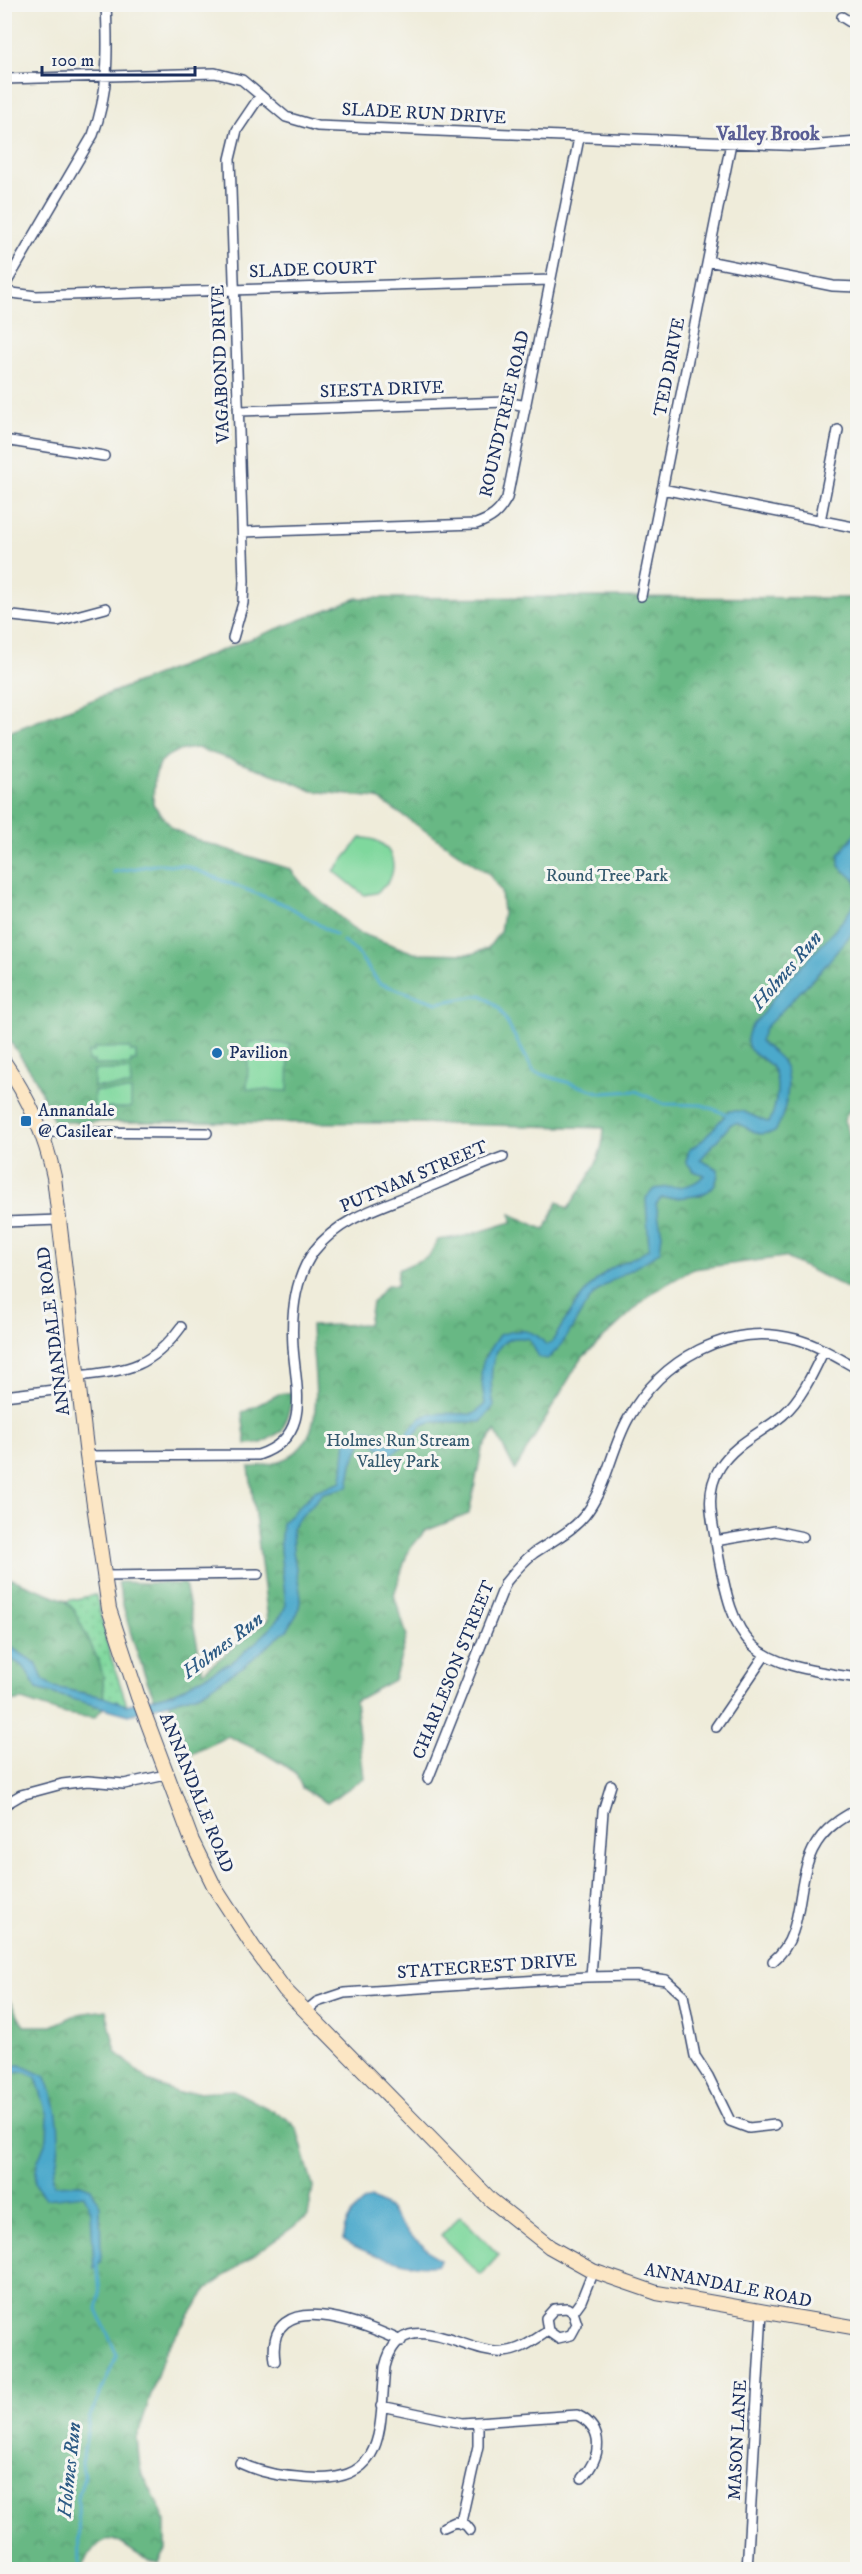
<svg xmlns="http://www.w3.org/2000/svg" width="862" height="2574" viewBox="0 0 862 2574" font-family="'IM FELL DW Pica',serif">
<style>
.green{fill:url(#green-dots);stroke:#4d847e;stroke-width:1.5}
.forest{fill:url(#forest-crowns);stroke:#417471;stroke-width:1.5;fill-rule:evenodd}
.pitch{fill:#7fd89d;stroke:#4d847e;stroke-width:1.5}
.water{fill:#4ca9cb;stroke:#346c94;stroke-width:1.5}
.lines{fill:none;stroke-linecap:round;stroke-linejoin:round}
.stream{stroke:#4ca9cb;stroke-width:3}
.minor-casing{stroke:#3b4b71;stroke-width:12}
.secondary-casing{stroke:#3b4b71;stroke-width:16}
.minor{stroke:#fff;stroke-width:9}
.secondary{stroke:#fce6c4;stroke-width:14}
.poi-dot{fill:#1f6fb2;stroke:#f6f6f2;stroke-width:2}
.labels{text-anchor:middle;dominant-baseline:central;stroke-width:6;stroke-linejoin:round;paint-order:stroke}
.street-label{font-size:18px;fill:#1b2f5e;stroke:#f6f6f2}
.park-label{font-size:18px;fill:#34596e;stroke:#f6f6f2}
.poi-label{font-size:18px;fill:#1b2f5e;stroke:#f6f6f2;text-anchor:start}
.neighbourhood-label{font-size:20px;font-weight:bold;fill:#595d94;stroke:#f6f6f2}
.water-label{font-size:20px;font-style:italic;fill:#2c5a84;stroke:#f6f6f2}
</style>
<defs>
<pattern id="green-dots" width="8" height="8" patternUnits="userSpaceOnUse" patternTransform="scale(1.5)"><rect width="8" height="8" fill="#7fd89d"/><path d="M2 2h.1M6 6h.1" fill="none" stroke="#6dba8a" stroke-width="1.8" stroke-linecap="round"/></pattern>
<pattern id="forest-crowns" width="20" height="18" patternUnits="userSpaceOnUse" patternTransform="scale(1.5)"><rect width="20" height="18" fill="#67b884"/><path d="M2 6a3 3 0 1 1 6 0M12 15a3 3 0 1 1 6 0" fill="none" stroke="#54966f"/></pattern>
</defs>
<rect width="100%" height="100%" fill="#f6f6f2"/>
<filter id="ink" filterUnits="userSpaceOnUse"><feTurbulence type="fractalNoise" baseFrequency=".0167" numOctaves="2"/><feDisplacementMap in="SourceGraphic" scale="12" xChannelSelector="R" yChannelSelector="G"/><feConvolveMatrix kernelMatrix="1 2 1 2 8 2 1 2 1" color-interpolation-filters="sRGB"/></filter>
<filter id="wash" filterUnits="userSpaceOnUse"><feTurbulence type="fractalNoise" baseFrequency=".008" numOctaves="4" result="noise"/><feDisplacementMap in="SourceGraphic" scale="24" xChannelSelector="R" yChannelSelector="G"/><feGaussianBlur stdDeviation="1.35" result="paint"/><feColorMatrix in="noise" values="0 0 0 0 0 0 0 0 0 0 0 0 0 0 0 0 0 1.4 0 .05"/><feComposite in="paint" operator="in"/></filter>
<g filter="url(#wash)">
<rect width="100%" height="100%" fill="#efecda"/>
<!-- green -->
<path class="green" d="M96,1595L109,1651L128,1708L28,1682L5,1613Z"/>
<!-- forest -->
<path class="forest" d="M569,597L857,598L858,1086L855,1100L844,1120L857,1157V1293L784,1257L693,1269L653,1292L580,1360L515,1470L495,1431L482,1449L469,1514L425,1531L408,1551L394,1595L407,1636L394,1680L355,1701L364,1778L327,1803L302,1788L295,1772L264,1753L228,1736L190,1755L168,1701L155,1700C139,1662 126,1623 118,1582L185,1584L203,1672L268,1620L249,1467C338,1463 313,1385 311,1326L368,1324L372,1303L387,1285L397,1286L398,1270L429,1256L438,1240L465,1236L512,1222L511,1214L545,1230L558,1201L568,1209C585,1181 603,1162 604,1128L411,1123L54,1122L34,1076L5,1034L4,734L357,598ZM197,748L281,777L312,791L377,798L489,874L501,891L503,913L500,932L488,948L472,954L414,953L357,932L304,886L290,869L197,840L173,829L153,804C154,768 156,751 197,748Z
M295,1392L282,1431L262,1443L246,1444L242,1413L279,1394Z
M5,1578L12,1579L65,1600L74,1610L99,1662L103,1676L104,1707L94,1718L65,1714L22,1700L5,1703Z
M4,1991L24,2026H52L78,2014L106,2010L116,2052L149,2081L178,2093L233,2090L286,2118L297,2129L313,2187L308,2216L207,2289L165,2351L137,2438L140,2468L166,2521V2550L159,2563C119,2555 113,2511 81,2569H5Z"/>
<!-- pitch -->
<path class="pitch" d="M361,838C387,837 401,861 388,883L376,893L364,895L334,871Z
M249,1042L289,1044L288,1091L247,1089Z
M94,1048H130L131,1052H136V1061H131V1065H94V1061H88V1052H94Z
M94,1070H130L131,1086L94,1087Z
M94,1091H131V1108H94Z
M460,2216L499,2255L481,2275L441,2236Z"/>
<!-- water -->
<path class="water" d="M857,831V889L856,881L839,866V855Z
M857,899V927L823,968L765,1028L760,1041C766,1048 777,1054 782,1061C794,1081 785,1114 775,1132L759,1134L737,1123L731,1124L700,1160L718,1169C719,1201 685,1197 661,1198L656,1204L662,1234L660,1251C639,1269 610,1276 591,1298C575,1318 568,1343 547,1359L539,1357L529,1339C487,1329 489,1380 494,1406L481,1422H431L422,1425L411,1440L392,1454L378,1447L373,1439H363L352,1464L348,1487L323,1493L295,1523L292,1528L293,1551L301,1597L298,1612L288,1629L244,1666L201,1693L129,1715L37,1689L24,1667L5,1655L4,1643L36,1663L43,1679L53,1687L103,1697L126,1705L174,1693L235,1660L265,1634L282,1614L286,1605L280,1550L282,1523L315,1491L342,1481L346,1440L353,1429L378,1431L384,1441L390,1444C407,1441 411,1420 427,1415C441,1411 460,1415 474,1414L485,1404C479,1366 478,1366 499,1335C518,1329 533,1327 546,1345L552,1342C568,1316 585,1285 612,1268C624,1261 638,1257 649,1248L646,1198L654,1189C672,1186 692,1190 704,1175L694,1171L686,1162L689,1150L703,1140L729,1111H742L769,1123C776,1108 782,1080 771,1066C761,1054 741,1054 749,1031C751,1024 760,1019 763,1013C789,972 834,940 857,899Z
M20,2065L46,2077C56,2103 61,2125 58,2154C57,2167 50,2172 54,2185L81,2184L91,2188L100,2206L101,2261L94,2269L91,2211L84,2195L45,2199L35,2183L37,2163L47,2138L48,2116L36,2077L25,2072L5,2073V2066Z
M371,2198L388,2208L408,2233L440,2260L438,2265C418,2270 360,2253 343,2239C343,2224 356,2203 371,2198Z"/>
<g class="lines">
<!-- stream -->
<path class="stream" d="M113,872L160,864L186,866L288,906L336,935
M343,941L356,951L379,983L437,1003L482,995L499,1008L534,1072L602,1093L636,1091L664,1104L702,1105L729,1115
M79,2570L78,2497L84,2477L82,2464L89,2419L117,2355L97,2310L100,2295L97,2263"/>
</g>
</g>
<g filter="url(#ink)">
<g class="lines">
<defs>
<path id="minor" d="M842,17L858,27
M4,79L215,73L242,80L286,117L317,126L807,146L858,142
M708,261L833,286L858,287
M4,287L93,135C109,94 108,48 106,4
M4,292L36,296L551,280
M239,411L506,402L526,406
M4,440L104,456
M662,489L858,528
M820,521L838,430
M243,532L476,524C491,519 499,513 507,498L579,138
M641,596L731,143
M4,615L58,621L106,608
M233,638L243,603L244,581L230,159L237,130L260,96
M43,1132L207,1133
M4,1222L59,1220
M824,1350C813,1373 802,1398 783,1415C762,1433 735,1443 720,1467C705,1491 711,1516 716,1542C735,1652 748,1662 858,1678
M78,1376C127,1370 150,1369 181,1327
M4,1396L79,1387
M87,1456L258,1455C312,1437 296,1390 293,1347C291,1314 294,1279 314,1251C340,1218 378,1208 415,1193C444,1181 473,1168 503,1157
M715,1541L775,1531L803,1537
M103,1576L258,1574
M716,1727L765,1655
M428,1779L506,1582C514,1572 523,1561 534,1553C553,1540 574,1531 588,1511C607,1484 612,1448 628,1419C661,1360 728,1321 796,1339C818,1345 838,1358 858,1369
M4,1805L21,1795L62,1784L88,1781L124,1784L166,1775
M773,1961C810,1931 791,1874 821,1837C831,1824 844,1817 858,1809
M591,1977L603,1811L611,1785
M306,2011L317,2002L344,1993L586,1977L637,1976L666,1980L683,1995L695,2056L708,2076L730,2121L749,2128L775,2125
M573,2312L581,2301L593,2271
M548,2331L558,2338L571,2335L577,2324L573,2312
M548,2331L546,2318L554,2309L567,2308L573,2312
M275,2361C264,2283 367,2325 401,2341
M381,2406L462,2423L577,2415C606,2429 601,2457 582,2478
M240,2463C263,2474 283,2476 307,2478C388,2484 379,2429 385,2367C401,2299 466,2356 503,2352C520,2351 534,2340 548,2331
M461,2522L478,2446V2423
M444,2527L455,2522L466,2525L470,2530
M747,2570L762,2312"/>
<path id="secondary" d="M4,1062C29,1098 45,1134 54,1177L87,1456L109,1609L138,1697L192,1841L215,1888L254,1948L285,1990L491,2200L550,2247L593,2271L657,2293L858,2328"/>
</defs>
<!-- minor casing -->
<use href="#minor" class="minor-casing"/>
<!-- secondary casing -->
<use href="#secondary" class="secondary-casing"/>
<!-- minor -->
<use href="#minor" class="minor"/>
<!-- secondary -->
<use href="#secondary" class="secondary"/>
</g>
</g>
<!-- markers -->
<g class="poi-dot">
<circle cx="217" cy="1053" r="6"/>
<rect x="20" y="1115" width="12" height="12" rx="3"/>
</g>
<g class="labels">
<!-- street labels -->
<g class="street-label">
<text transform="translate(424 114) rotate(3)">SLADE RUN DRIVE</text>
<text transform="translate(313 270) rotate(-2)">SLADE COURT</text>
<text transform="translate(221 364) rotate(-92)">VAGABOND DRIVE</text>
<text transform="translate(670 367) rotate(-79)">TED DRIVE</text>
<text transform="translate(382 390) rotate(-2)">SIESTA DRIVE</text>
<text transform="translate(505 414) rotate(-77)">ROUNDTREE ROAD</text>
<text transform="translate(414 1177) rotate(-23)">PUTNAM STREET</text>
<text transform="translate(54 1331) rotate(-97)">ANNANDALE ROAD</text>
<text transform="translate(454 1670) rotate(-68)">CHARLESON STREET</text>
<text transform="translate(196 1793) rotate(68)">ANNANDALE ROAD</text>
<text transform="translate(487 1967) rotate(-4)">STATECREST DRIVE</text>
<text transform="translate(728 2286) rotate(11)">ANNANDALE ROAD</text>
<text transform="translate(738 2440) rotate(-87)">MASON LANE</text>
</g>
<!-- park labels -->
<g class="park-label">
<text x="607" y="876">Round Tree Park</text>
<text x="398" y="1441">Holmes Run Stream<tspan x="398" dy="21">Valley Park</tspan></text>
</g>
<!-- poi labels -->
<g class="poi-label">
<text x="229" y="1053">Pavilion</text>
<text x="38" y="1111">Annandale<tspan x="38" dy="21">@ Casilear</tspan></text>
</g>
<!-- neighbourhood labels -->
<g class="neighbourhood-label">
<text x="768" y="134">Valley Brook</text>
</g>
<!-- water labels -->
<g class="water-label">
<text transform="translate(787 971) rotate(-49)">Holmes Run</text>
<text transform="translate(223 1646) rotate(-37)">Holmes Run</text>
<text transform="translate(70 2470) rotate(-84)">Holmes Run</text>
</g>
</g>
<!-- margin -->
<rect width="862" height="2574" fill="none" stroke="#f6f6f2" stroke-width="24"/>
<!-- scale -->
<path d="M42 66v9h153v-9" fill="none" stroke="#1b2f5e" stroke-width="3"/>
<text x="51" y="66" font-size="18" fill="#1b2f5e" stroke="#f6f6f2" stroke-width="4.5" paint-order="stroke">100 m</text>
</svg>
